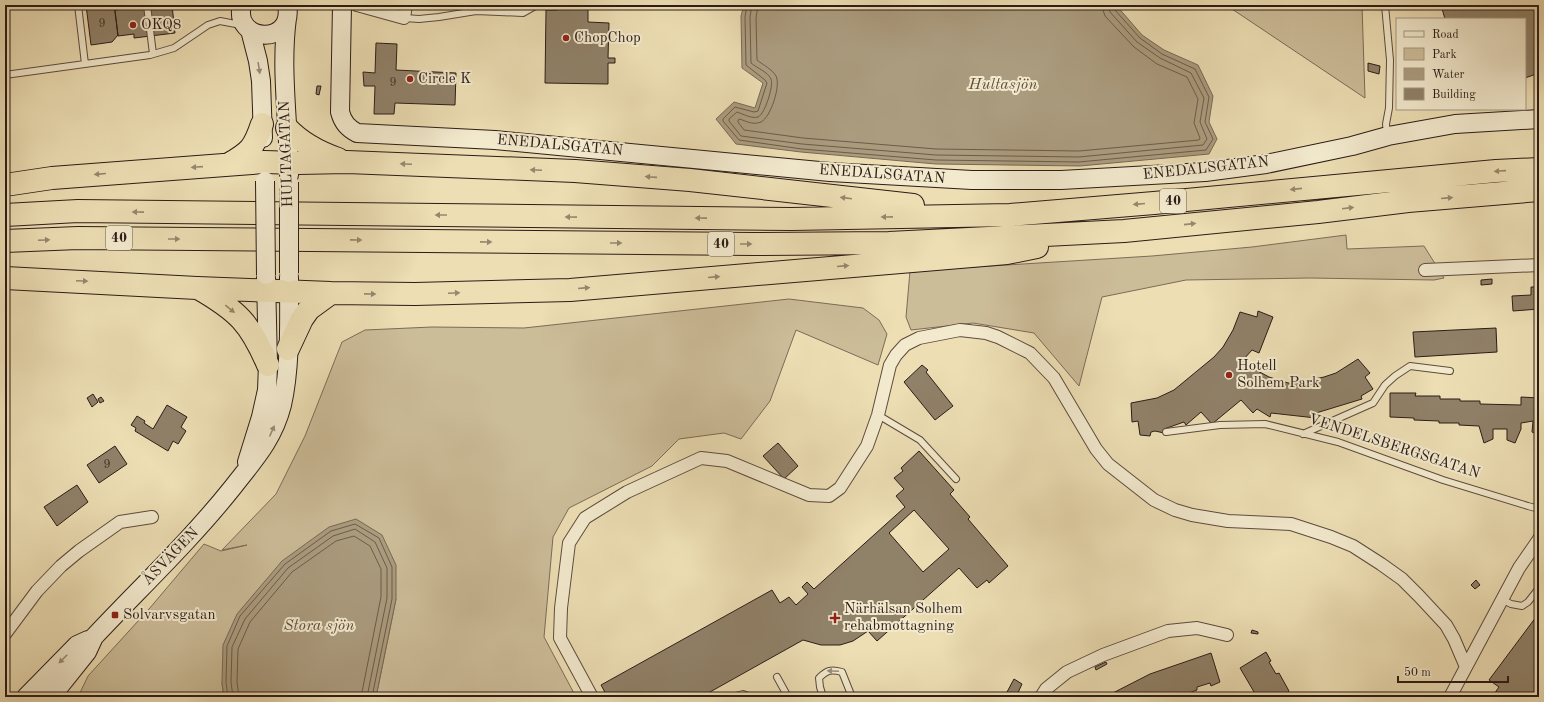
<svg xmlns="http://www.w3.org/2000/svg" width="1544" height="702" viewBox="0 0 1544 702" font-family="'Old Standard TT',serif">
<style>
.green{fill:#ccbd99;stroke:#7c6c58}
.water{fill:#ab9c7f;stroke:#786955}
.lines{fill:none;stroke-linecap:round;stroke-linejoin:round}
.shore{stroke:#6b5c4b;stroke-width:1}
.building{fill:#908169;stroke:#2b1c17;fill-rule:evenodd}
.lane-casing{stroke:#5c4c3e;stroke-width:8}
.street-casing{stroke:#5c4c3e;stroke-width:14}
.secondary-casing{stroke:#2b1c17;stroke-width:20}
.highway-casing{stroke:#2b1c17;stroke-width:24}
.lane{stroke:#f3eace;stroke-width:6}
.street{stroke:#f3eace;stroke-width:12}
.secondary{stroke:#f3eace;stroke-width:18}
.highway{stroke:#eddeb4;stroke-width:22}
.secondary-bridge-casing{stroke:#2b1c17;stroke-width:20;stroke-linecap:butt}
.secondary-bridge{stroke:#f3eace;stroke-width:18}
.oneway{fill:#998d7c}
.oneway2{fill:#96876d}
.poi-dot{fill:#8f2418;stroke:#f3eace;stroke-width:1.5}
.labels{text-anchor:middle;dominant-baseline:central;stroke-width:4;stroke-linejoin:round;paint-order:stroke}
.number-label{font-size:13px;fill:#44352c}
.shield{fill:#f3eace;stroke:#675a4e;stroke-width:1}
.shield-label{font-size:14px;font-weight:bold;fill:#2b1c17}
.poi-label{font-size:15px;fill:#2b1c17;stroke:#f3eace;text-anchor:start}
.street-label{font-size:15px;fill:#2b1c17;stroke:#f3eace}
.water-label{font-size:16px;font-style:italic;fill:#5e4f41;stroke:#f3eace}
</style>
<rect width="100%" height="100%" fill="#eddeb4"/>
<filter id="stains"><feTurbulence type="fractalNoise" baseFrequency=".005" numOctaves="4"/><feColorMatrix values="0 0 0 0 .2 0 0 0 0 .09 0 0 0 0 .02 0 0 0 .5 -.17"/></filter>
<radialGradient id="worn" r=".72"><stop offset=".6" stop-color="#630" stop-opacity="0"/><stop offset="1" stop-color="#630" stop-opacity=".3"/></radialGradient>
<!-- green -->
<path class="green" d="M1226,5H1362L1365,98Z
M1346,235L1347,249L1424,246L1444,278L1434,280L1310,278L1186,280L1102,297L1079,386L1034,333L973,323L911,330L906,317L910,271L1152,256L1252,247Z
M789,299L863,308L879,320L887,334L878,365L796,330L770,401L741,439L724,433L679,439L652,466L569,508L553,537L544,637L576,697H376L396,599L222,683L224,697H78L88,676L149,609L204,544L221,551L247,545L222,550L276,494L305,436L342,342L365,330L432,327L524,328Z"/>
<!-- water -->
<path class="water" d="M744,5H1116L1142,35L1164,50L1198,65L1213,96L1209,122L1217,139L1209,154L1080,166L936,164L801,152L736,144L716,119L734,102L755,108L763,83L742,68L741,16Z
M356,519L382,535L396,565V599L376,697H224L222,683L223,645L237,614L282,561L329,527Z"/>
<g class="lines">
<!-- shore -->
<path class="shore" d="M747,5L745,17L746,65L765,80L767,83L758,111L754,112L735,107L723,119V121L739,140L802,149L936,160L1079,162L1206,150L1213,139L1205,122L1209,97L1195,69L1162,54L1140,38L1114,9L1113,5
M752,5L750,17L751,63C757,68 768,72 771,79C774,85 765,114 758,117C752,119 743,114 737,112L729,119V121L741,136L802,144L936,155L1079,157L1203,145L1207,139L1200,122L1204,98L1191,73L1160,58L1137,42L1110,12L1108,5
M758,5L756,18L757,60C763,65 772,69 776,76C781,85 771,117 761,122C754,125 747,122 740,119L738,120V122L744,130L803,138L936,149L1079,151L1199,140L1200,138L1194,123L1198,99L1187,77L1157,64L1134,47L1105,16L1103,10L1102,5
M228,697L226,682L227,646L240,616L285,564L331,531L355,524L379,538L392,567V599L372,697
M233,697L231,682L232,647L245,619L288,568L333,536L355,529L375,542L387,568V598L367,697
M239,697L237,682L238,649L250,622L292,572L336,541L354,536L370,546L381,569V597L361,697"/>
</g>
<!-- building -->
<path class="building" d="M86,5H114L118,35L112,42L91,45Z
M130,5H172L175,33L134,38V34L118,36L115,10L131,8Z
M558,5H588V22L609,23L608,58H615V63H608V84L545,83L546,10H558Z
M1441,5H1539V73L1525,78V19H1445Z
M376,43L397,44L396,70L456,73L455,105L395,103L394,114H374L375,86H364L363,72L375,73Z
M1368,63L1380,66L1379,74L1368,71Z
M317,86H321L319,95L316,94Z
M1492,279V284L1481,285V280Z
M1531,287H1539V309L1513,311L1512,296L1531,295Z
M1258,311L1273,317L1259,353L1252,350L1243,360L1252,368L1269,377L1288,383L1305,384V381L1324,377L1336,373L1358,359L1370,373L1365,377L1373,389L1361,396L1362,399L1316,413V418L1271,413L1270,417L1257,409L1253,413L1241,400L1212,424L1201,412L1186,425L1184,422L1164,429V433L1155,431L1151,432L1150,436L1140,435L1138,421L1132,422L1131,403L1157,398L1174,390L1214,357L1223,347L1233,330L1240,312L1257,317Z
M1496,328L1497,352L1415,357L1413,332Z
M922,365L928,370L926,372L953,406L935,420L904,382Z
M1390,393H1416L1415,396H1440V399H1460V401H1480V404L1521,405V397L1539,398V435L1532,432L1533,421L1521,423V429L1515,443L1507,440V429H1493V439L1484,443L1479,426L1459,425V423H1439V421L1414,420V418L1390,417Z
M93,394L98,402L92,407L87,398Z
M101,397L104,401L100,403L98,399Z
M167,405L187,417L181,427L186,431L178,444L173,441L168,451L135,431L136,428L131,425L137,416L145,421L144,423L153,429Z
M778,443L798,466L784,479L763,456Z
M115,446L127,464L99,483L87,465Z
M919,451L954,490L950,494L970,517L968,519L1008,566L989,583L987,580L977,588L959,568L877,641L868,631L853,641L840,645H821L803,640L701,697H605L607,696L601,685L772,590L780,603L789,597L796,605L808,594L802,587L807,582L814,589L905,507L896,496L904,489L894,478L903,471L901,468ZM914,510L949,549L923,572L889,533Z
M77,485L88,502L57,526L44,507Z
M1476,580L1480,585L1475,589L1471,585Z
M1539,613V690L1534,697H1492L1499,687L1489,680Z
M1252,630L1258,632V634L1251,633Z
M1266,652L1271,661L1269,662L1276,674L1279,673L1289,691L1287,693L1289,697H1257L1240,668Z
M1211,653L1220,682L1211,686L1210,683L1197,687V690L1181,696L1180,693L1170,697H1105L1150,674Z
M1106,662L1107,664L1096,670L1095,667Z
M1014,679L1022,684L1016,697L1007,692Z"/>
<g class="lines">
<defs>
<path id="lane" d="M78,5L85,64
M147,5L153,54
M214,5H226
M1385,5L1390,60L1389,108L1386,124L1387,134
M404,18L419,19L439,17L476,11L523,13L537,5
M5,75L150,55L174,48L208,25L220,21L241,25
M878,415L920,440L956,479
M1166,432L1220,425L1265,424L1338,442L1443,480L1528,506L1539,509
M1303,434L1373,403L1385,385L1395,376L1410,366L1450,371
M1501,599L1511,604L1522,606L1528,602L1539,588
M777,677L788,697
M732,697L743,694L751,697
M823,697L820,687L819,678C827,670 831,669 842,672L852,697"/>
<path id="street" d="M357,5L404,18L406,5
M1425,270L1539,265
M5,634L37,591L61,566L79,551L120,522L152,517
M592,697L560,638L561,608L569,543L585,518L627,492L701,458L727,461L809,495L829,496L840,488L867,446L878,415L890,365L896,355L905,345L919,338L960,330L986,333L998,337L1030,353L1054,378L1096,449L1108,464L1154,500L1175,510L1192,515L1228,521L1291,524L1331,537L1353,546L1381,564L1402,579L1419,596L1446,625L1454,639L1466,667
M1041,697L1046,689L1067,672L1103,655L1168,631L1197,628L1227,635
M1450,697L1519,568L1539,539"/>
<path id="secondary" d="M242,5C232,42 295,47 287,5
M342,5L340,112C343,123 348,128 357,133L495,140L830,172L972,180H1061L1205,172L1266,164L1352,146L1388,136L1455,124L1539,119
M287,18C280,70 289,123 289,175
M250,30L258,61L261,81L263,138
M247,462L261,417L267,390L268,365L266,278
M26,697L77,645L88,640
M51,697L87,652L94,637C141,587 190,541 233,487C254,460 273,440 282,405C291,365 289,318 289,277"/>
<path id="highway" d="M287,128C301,143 318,152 338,159
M229,164C250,152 254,148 262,124
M5,185L52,178L264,162L299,163L347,162L575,171L690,180L913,205
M5,215L78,211L792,219L1010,215L1154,203L1496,171L1539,169
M5,241L78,238L753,244L889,243L1124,231L1318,212L1408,201L1539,190
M5,278L197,288L331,293L415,294L570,290L1007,253L1037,247
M198,288C238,311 250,323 268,365
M288,349L302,319L309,309L331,293"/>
</defs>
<!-- lane casing -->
<use href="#lane" class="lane-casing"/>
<!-- street casing -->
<use href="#street" class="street-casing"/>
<!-- secondary casing -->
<use href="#secondary" class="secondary-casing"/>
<!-- highway casing -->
<use href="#highway" class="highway-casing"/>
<!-- lane -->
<use href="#lane" class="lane"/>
<!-- street -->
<use href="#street" class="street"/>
<!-- secondary -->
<use href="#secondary" class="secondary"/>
<!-- highway -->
<use href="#highway" class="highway"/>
<defs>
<path id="secondary-bridge" d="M265,181L266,275
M289,273V182"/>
</defs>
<!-- secondary-bridge casing -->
<use href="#secondary-bridge" class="secondary-bridge-casing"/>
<!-- secondary-bridge -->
<use href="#secondary-bridge" class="secondary-bridge"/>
</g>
<!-- one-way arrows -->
<defs><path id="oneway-solid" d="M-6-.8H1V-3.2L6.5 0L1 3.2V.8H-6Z"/></defs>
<g class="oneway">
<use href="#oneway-solid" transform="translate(259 68) rotate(81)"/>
<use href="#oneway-solid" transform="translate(272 431) rotate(-66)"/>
<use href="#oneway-solid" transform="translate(63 659) rotate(135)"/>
<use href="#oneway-solid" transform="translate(833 671) rotate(-178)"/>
</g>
<g class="oneway2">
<use href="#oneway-solid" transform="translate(406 164) rotate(-178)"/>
<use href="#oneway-solid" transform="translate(197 167) rotate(176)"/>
<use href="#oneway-solid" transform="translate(536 170) rotate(-178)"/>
<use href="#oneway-solid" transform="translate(1500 171) rotate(176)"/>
<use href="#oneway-solid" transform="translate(100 174) rotate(175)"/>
<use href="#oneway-solid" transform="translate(651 177) rotate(-176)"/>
<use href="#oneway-solid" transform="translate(1296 189) rotate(174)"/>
<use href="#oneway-solid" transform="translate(846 198) rotate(-173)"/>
<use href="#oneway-solid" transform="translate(1447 198) rotate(-5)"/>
<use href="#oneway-solid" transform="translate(1139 204) rotate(175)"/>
<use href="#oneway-solid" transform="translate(1348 208) rotate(-7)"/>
<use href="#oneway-solid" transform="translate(138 212) rotate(-179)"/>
<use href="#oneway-solid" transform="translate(441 215) rotate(-180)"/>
<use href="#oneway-solid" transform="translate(571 217) rotate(-179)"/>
<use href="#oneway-solid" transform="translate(887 217) rotate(179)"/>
<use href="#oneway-solid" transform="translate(701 218) rotate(-179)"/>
<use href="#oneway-solid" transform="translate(1190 224) rotate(-6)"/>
<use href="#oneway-solid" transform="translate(174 239)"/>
<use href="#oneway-solid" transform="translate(44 240) rotate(-2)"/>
<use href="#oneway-solid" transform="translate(356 240) rotate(1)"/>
<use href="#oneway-solid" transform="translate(486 242) rotate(1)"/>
<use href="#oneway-solid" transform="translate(616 243)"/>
<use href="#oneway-solid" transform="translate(746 244)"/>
<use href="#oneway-solid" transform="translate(843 266) rotate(-5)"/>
<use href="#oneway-solid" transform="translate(714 277) rotate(-5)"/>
<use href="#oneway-solid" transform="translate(82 281) rotate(3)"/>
<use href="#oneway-solid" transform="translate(584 288) rotate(-5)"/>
<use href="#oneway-solid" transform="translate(454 293) rotate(-2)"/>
<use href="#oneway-solid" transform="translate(370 294) rotate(1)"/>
<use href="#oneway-solid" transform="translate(230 309) rotate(39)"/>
</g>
<!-- markers -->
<g class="poi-dot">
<circle cx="133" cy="25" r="4"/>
<circle cx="566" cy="38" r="4"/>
<circle cx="410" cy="79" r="4"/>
<circle cx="1229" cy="375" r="4"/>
<rect x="111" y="611" width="8" height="8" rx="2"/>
<path d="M833 612h4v4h4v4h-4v4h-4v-4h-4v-4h4z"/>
</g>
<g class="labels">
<!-- number labels -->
<g class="number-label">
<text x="102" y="23">9</text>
<text x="393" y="82">9</text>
<text x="107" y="464">9</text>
</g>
<!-- shield labels -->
<g class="shield">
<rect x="1160" y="189" width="26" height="24" rx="3"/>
<rect x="106" y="226" width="26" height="24" rx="3"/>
<rect x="708" y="232" width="26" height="24" rx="3"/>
</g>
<g class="shield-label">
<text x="1173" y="201">40</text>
<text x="119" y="238">40</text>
<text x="721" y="244">40</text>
</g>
<!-- poi labels -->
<g class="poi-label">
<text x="141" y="25">OKQ8</text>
<text x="574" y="38">ChopChop</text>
<text x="418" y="79">Circle K</text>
<text x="1237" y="366">Hotell<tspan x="1237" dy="17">Solhem Park</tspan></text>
<text x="844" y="609">Närhälsan Solhem<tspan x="844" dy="17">rehabmottagning</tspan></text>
<text x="123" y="615">Solvarvsgatan</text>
</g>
<!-- street labels -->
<g class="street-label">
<text transform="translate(560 146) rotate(5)">ENEDALSGATAN</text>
<text transform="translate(287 154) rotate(-92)">HULTAGATAN</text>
<text transform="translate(1206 169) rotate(-6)">ENEDALSGATAN</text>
<text transform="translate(882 175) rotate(4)">ENEDALSGATAN</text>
<text transform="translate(1394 447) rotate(18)">VENDELSBERGSGATAN</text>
<text transform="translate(171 557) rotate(-46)">ÅSVÄGEN</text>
</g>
<!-- water labels -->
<g class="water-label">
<text x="1003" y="85">Hultasjön</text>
<text x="319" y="626">Stora sjön</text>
</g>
</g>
<!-- margin -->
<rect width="1544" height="702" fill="none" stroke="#eddeb4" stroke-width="20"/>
<rect x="6" y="6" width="1532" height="690" fill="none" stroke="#2b1c17" stroke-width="2"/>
<rect x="10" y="10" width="1524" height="682" fill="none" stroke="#2b1c17"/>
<!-- legend -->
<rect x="1396" y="18" width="130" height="92" fill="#f3eace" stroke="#a39885"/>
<rect x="1404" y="31" width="20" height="6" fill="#f3eace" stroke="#a39885"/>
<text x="1432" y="38" font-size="12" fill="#2b1c17">Road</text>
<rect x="1404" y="48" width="20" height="12" fill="#ccbd99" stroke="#a39885"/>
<text x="1432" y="58" font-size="12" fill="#2b1c17">Park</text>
<rect x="1404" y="68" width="20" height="12" fill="#ab9c7f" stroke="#a39885"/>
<text x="1432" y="78" font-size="12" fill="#2b1c17">Water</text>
<rect x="1404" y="88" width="20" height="12" fill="#908169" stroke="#a39885"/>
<text x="1432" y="98" font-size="12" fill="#2b1c17">Building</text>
<!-- scale -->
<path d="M1398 676v6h110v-6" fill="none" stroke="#2b1c17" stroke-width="2"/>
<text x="1404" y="676" font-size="12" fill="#2b1c17" stroke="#f3eace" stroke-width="3" paint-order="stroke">50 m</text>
<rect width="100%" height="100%" filter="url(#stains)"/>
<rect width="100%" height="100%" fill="url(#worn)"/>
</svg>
